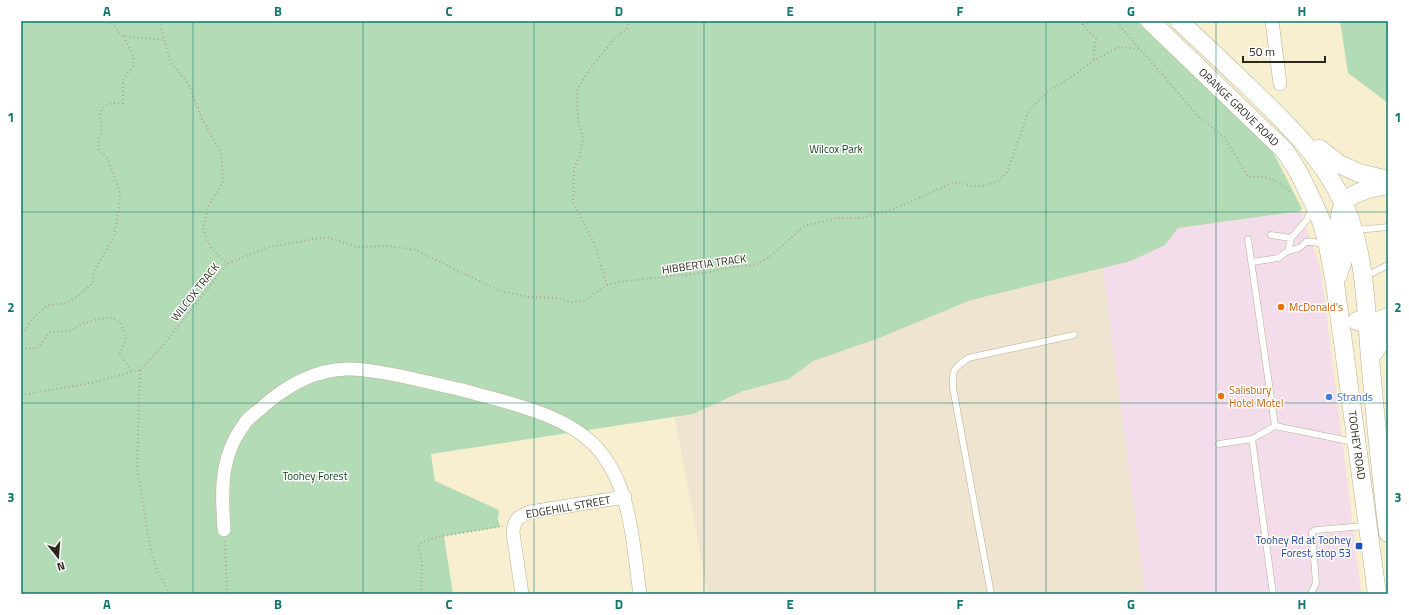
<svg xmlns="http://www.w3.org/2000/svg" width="1409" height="615" viewBox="0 0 1409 615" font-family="'Titillium Web',sans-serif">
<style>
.commercial{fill:#f4ddea}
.industrial{fill:#eee4cf}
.green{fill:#b3dcb6}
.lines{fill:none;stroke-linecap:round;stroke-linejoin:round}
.lane-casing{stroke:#b7af92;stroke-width:7}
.street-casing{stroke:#b7af92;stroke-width:14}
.secondary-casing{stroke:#b7af92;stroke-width:19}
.path{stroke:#afa890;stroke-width:2;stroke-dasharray:1 3;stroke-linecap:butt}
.lane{stroke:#fff;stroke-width:6}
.street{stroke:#fff;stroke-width:13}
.secondary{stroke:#fff;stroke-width:18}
.grid{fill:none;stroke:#0f766e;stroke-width:1;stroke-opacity:0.55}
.food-dot{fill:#e8710a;stroke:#fff;stroke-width:1.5}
.shop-dot{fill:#3f7fe0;stroke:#fff;stroke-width:1.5}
.transit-dot{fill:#1a4fb4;stroke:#fff;stroke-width:1.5}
.labels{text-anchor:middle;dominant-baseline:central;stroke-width:3;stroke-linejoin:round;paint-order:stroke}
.street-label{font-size:11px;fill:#2b271c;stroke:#fff}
.park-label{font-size:11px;fill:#0e3c17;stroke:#fff}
.food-label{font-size:11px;fill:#c56008;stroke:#fff;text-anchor:start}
.shop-label{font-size:11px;fill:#366cbe;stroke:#fff;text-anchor:start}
.transit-label{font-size:11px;fill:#164399;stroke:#fff;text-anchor:end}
.neatline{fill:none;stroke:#0f766e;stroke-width:1.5}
.grid-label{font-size:13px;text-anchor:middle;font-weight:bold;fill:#0f766e}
</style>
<rect width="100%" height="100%" fill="#f7efd0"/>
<!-- commercial -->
<path class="commercial" d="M1301,211L1321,271L1361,592L1350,594H1145L1099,239Z"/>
<!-- industrial -->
<path class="industrial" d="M1099,239L1145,594H708L675,418L656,304Z"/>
<!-- green -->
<path class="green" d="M21,21H1137L1272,150L1302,209H1301V211L1178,228L1165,245L1131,261L971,300L879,338L813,361L789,379L743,391L693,414L431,454L435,481L499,510L498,519L500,527L444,536L453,594H21Z
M1340,21H1388V103L1348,73Z"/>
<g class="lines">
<defs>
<path id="lane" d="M1356,230L1388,227
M1271,235L1291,238
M1248,239L1275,426L1252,439L1273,594
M1288,251L1291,238L1307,220L1312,208
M1252,262L1278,258L1288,251L1299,248L1306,242H1314L1325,245
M1364,277L1388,265
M1275,426L1354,442
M1219,444L1252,439
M991,594L953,388C952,370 953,369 968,358L1074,335
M1311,594L1316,583L1312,532L1316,530L1366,526"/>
<path id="street" d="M1272,21L1280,84
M224,530C223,510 221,488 225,468C228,452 235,436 245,423C248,418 254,414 259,410C283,388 312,370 346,369C364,368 383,373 401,376C426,382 452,387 477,394C518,405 575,418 602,454C632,493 633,547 640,594
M522,594L513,533C514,519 518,517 530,512L625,497"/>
<path id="secondary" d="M1150,21L1285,151L1299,173L1314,204L1322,223L1328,246L1335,283L1377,594
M1179,21C1204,44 1228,67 1252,90C1287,124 1324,159 1344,204C1365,251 1366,308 1370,358C1375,417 1381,475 1388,533
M1310,150L1320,149L1339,164L1359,173L1388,180
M1338,275C1339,270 1342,265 1343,260C1344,252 1341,243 1340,235C1335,196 1355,191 1388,185
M1357,321L1375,322L1388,317
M1370,358L1388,331"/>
</defs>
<!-- lane casing -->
<use href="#lane" class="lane-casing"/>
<!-- street casing -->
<use href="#street" class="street-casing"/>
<!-- secondary casing -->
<use href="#secondary" class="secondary-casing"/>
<!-- path -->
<path class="path" d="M108,21L111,22L123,36L164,40
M159,21L171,63L189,84L201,117L221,153L223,182L209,205L203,229L211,248L227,264
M1079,21L1096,39L1093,61
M1113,21L1117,23L1139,48
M1083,25L1093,21
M607,285L594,243L573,202L574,168L579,158L583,138L578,121L577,90L589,70L615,38L627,29L628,21
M21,333L28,327L29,323L34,317L49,305L66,303L74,299L93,283V273L114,236L120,202L119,190L108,159L99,150L98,140L102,129L100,118L102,109L105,106L113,103H123V80L133,66L134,60L132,53L123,36
M21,348C45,350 36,346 50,332L70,331L81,324L95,320L110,317L121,323L126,337L120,354L133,372
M140,370L137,469L150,546L157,570L170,594
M21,395L91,383L140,370L164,344L227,264L269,247L326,237L359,247L387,246L416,250L500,291L529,297L555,298L572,302L585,300L607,285L624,281L705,273L732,267L755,265L770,257L804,226L838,218H862L894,209L950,184L959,182L970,186H981L997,182L1007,172L1029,110L1049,91L1070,78L1093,61L1119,47L1140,49L1199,117L1224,137L1248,177C1269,175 1276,180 1292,193
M225,541L227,594
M421,594L422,560L418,548L422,542L438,537L503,526"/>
<!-- lane -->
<use href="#lane" class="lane"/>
<!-- street -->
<use href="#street" class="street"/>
<!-- secondary -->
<use href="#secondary" class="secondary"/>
</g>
<!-- grid -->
<path class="grid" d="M193,21V594M363,21V594M534,21V594M704,21V594M875,21V594M1046,21V594M1216,21V594M21,212H1388M21,403H1388"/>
<!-- markers -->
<g class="food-dot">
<circle cx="1281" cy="307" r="4"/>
<circle cx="1221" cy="396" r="4"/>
</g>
<circle class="shop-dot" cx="1329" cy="397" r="4"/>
<rect class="transit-dot" x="1355" y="542" width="8" height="8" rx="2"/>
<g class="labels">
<!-- street labels -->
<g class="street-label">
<text transform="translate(1239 107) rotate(44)">ORANGE GROVE ROAD</text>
<text transform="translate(704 264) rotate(-8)">HIBBERTIA TRACK</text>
<text transform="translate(195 292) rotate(-52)">WILCOX TRACK</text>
<text transform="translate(1357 445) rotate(82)">TOOHEY ROAD</text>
<text transform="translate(568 507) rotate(-10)">EDGEHILL STREET</text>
</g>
<!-- park labels -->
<g class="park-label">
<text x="836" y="149">Wilcox Park</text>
<text x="315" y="476">Toohey Forest</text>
</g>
<!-- food labels -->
<g class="food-label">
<text x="1289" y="307">McDonald's</text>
<text x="1229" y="390">Salisbury<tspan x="1229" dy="13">Hotel Motel</tspan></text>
</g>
<!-- shop labels -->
<g class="shop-label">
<text x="1337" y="397">Strands</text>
</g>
<!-- transit labels -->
<g class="transit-label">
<text x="1351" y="540">Toohey Rd at Toohey<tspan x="1351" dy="13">Forest, stop 53</tspan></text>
</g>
</g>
<!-- border -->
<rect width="1409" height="615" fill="none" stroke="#ffffff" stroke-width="44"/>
<!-- north arrow -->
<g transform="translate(58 557) rotate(163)" stroke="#ffffff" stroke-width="3" paint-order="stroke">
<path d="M0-3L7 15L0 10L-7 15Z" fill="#2b271c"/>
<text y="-6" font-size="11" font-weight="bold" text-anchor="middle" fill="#2b271c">N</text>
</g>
<!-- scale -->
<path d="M1243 56v6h82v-6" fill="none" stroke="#2b271c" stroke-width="2"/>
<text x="1249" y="56" font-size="12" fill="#2b271c" stroke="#ffffff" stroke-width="3" paint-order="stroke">50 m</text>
<rect x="22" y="22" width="1365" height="571" class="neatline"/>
<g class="grid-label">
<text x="107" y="16">A</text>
<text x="278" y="16">B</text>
<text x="449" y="16">C</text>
<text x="619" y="16">D</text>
<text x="790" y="16">E</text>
<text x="960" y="16">F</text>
<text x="1131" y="16">G</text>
<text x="1302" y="16">H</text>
<text x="11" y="122">1</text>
<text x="1398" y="122">1</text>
<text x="11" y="312">2</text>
<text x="1398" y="312">2</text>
<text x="11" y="502">3</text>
<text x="1398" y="502">3</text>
<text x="107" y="609">A</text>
<text x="278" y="609">B</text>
<text x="449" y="609">C</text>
<text x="619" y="609">D</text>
<text x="790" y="609">E</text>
<text x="960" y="609">F</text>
<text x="1131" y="609">G</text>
<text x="1302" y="609">H</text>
</g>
</svg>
